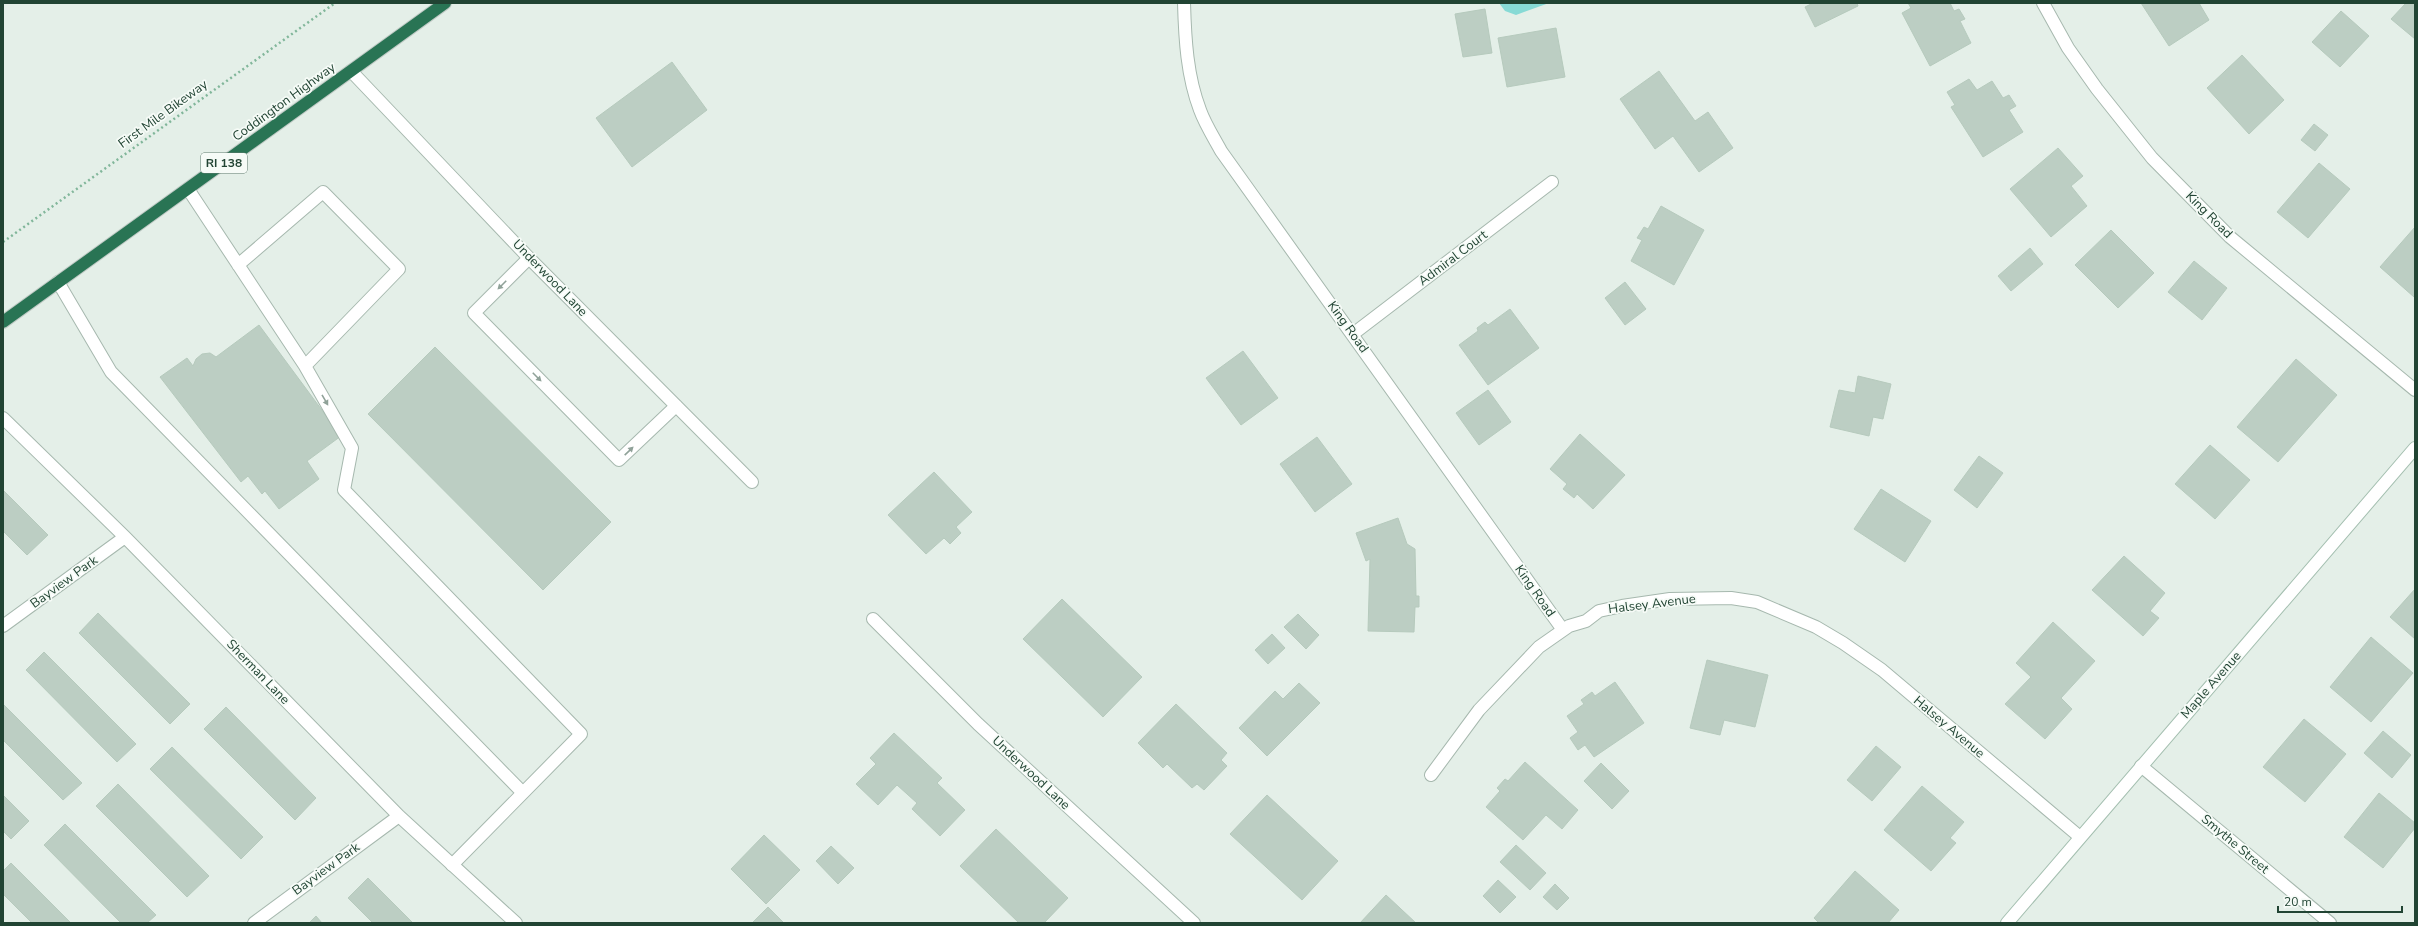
<svg xmlns="http://www.w3.org/2000/svg" width="2418" height="926" viewBox="0 0 2418 926" font-family="'Nunito Sans',sans-serif">
<style>
.water{fill:#87dad5}
.building{fill:#bccec3;stroke:#b6cabd}
.lines{fill:none;stroke-linecap:round;stroke-linejoin:round}
.lane-casing{stroke:#a6b8ae;stroke-width:14}
.street-casing{stroke:#a6b8ae;stroke-width:14}
.secondary-casing{stroke:#a4bfb0;stroke-width:14}
.highway-casing{stroke:#c1cbc6;stroke-width:14}
.path{stroke:#81b69a;stroke-width:2.5;stroke-dasharray:2 3;stroke-linecap:butt}
.lane{stroke:#fff;stroke-width:12}
.street{stroke:#fff;stroke-width:12}
.secondary{stroke:#fff;stroke-width:12}
.highway{stroke:#297454;stroke-width:12}
.oneway{fill:#90a299}
.labels{text-anchor:middle;dominant-baseline:central;stroke-width:3.5;stroke-linejoin:round;paint-order:stroke}
.shield{fill:#f6fbf7;stroke:#617b6e;stroke-width:1}
.shield-label{font-size:12px;font-weight:bold;fill:#214433}
.street-label{font-size:13px;fill:#214433;stroke:#f6fbf7}
</style>
<rect width="100%" height="100%" fill="#e4efe8"/>
<!-- water -->
<path class="water" d="M1499,3H1549L1516,15L1505,11Z"/>
<!-- building -->
<path class="building" d="M1813,3H1857L1858,6L1815,27L1805,7Z
M1908,3H1950L1954,11L1959,9L1965,19L1960,21L1971,43L1930,66L1902,13L1911,8Z
M2141,3H2199L2209,20L2169,46Z
M2406,3H2415V39L2391,19Z
M1485,9L1492,53L1463,57L1455,14Z
M2341,11L2369,36L2340,67L2312,42Z
M1556,28L1565,77L1507,87L1498,38Z
M2242,55L2284,100L2249,134L2207,88Z
M672,62L707,110L632,167L596,118Z
M1659,71L1695,121L1708,112L1733,148L1699,172L1673,136L1655,149L1620,99Z
M1969,79L1977,90L1992,81L2003,98L2009,95L2016,106L2009,110L2023,132L1983,157L1951,107L1955,105L1947,92Z
M2314,124L2328,135L2315,151L2301,140Z
M2058,148L2083,176L2071,186L2087,206L2051,237L2010,189Z
M2319,163L2350,189L2308,238L2277,212Z
M1661,206L1704,230L1674,285L1631,261L1642,240L1637,238L1644,227L1648,229Z
M2415,227V297H2414L2380,267Z
M2111,230L2154,273L2118,308L2075,265Z
M2030,248L2043,264L2011,291L1998,276Z
M2194,261L2227,288L2202,320L2168,292Z
M1625,282L1646,309L1625,325L1605,298Z
M1510,309L1539,348L1488,385L1459,345L1478,331L1477,328L1485,322L1488,325Z
M259,325L341,436L307,461L319,479L279,509L265,491L262,494L248,476L241,482L160,377L187,358L193,366L196,359L202,354L210,353L216,357Z
M435,347L611,522L543,590L368,414Z
M1243,351L1278,398L1241,425L1206,378Z
M2296,359L2337,395L2278,462L2237,427Z
M1858,376L1891,384L1883,419L1873,417L1869,436L1830,427L1839,390L1855,393Z
M1488,390L1511,422L1479,445L1456,413Z
M1580,434L1625,475L1593,509L1577,494L1574,498L1563,489L1567,484L1550,469Z
M1317,437L1352,484L1315,512L1280,464Z
M2210,445L2250,480L2215,519L2175,484Z
M1979,456L2003,473L1977,508L1954,490Z
M934,472L972,512L956,527L961,533L950,544L944,538L926,554L888,515Z
M1881,489L1931,521L1905,562L1854,529Z
M3,490L48,535L27,555L3,531Z
M1398,518L1407,544L1415,549L1416,596H1419V607H1415L1414,632L1368,631L1370,559L1366,561L1356,533Z
M2124,556L2165,593L2150,611L2159,618L2143,636L2092,590Z
M2415,589V639L2390,617Z
M1062,599L1142,677L1103,717L1023,639Z
M98,613L190,704L170,724L79,633Z
M1298,614L1319,635L1306,649L1284,627Z
M2053,622L2095,661L2061,698L2072,709L2045,739L2005,704L2031,677L2016,663Z
M1272,634L1285,648L1268,664L1255,650Z
M2371,637L2413,673L2371,722L2330,687Z
M44,652L136,744L117,762L26,670Z
M1707,660L1768,675L1755,727L1724,720L1720,735L1690,728Z
M1615,682L1644,723L1594,757L1585,745L1578,750L1570,738L1578,732L1567,716L1584,704L1581,700L1592,692L1595,696Z
M1299,683L1320,703L1267,756L1239,728L1275,691L1283,699Z
M3,704L82,783L63,800L3,740Z
M1176,704L1227,753L1221,760L1227,766L1204,790L1197,784L1192,788L1167,764L1163,768L1138,743Z
M226,707L316,798L295,820L204,729Z
M2304,719L2346,754L2305,802L2263,767Z
M2383,731L2411,755L2392,778L2364,753Z
M894,733L942,778L937,783L965,810L940,836L912,809L917,803L897,785L878,805L856,784L876,764L870,758Z
M1876,746L1901,767L1872,801L1847,780Z
M172,747L263,837L241,859L150,769Z
M1525,762L1578,810L1562,829L1546,815L1523,840L1486,807L1500,791L1497,788L1505,779L1508,781Z
M1601,763L1629,791L1612,809L1584,781Z
M118,784L209,876L187,897L96,806Z
M1922,786L1964,822L1950,838L1956,843L1931,871L1884,830Z
M2379,793L2415,823V828L2383,868L2344,837Z
M3,795L29,821L11,839L3,831Z
M1267,795L1338,861L1302,900L1230,834Z
M65,824L156,915L147,923H121L44,845Z
M996,829L1068,898L1044,923H1019L960,866Z
M764,835L800,870L766,904L731,869Z
M1516,845L1546,873L1530,890L1500,862Z
M831,846L854,868L838,884L816,861Z
M11,863L71,923H32L3,894V871Z
M1855,871L1899,910L1888,923H1819L1814,918Z
M368,878L413,923H373L348,898Z
M1498,880L1516,897L1500,913L1483,896Z
M1555,884L1569,898L1557,910L1543,897Z
M1386,895L1416,923H1360Z
M768,907L784,923H752Z
M316,916L322,923H309Z"/>
<g class="lines">
<defs>
<path id="lane" d="M188,189L305,366L352,448L344,490L581,734L452,865
M529,258L474,313L619,460L676,406
M238,265L323,192L399,269L305,366
M58,282L111,372L523,793"/>
<path id="street" d="M1184,3C1185,39 1187,76 1200,110C1205,124 1214,138 1221,151L1563,630
M2043,3L2068,48L2097,89L2152,158L2230,237L2415,390
M351,71L529,258L752,482
M1353,334L1552,182
M3,418L125,537L399,816L516,923
M873,619L978,724L1194,923
M3,626L125,537
M2141,766L2330,923
M1431,775L1479,710L1539,647L1569,626L1586,621L1599,611L1622,606L1670,599L1731,598L1757,602L1816,627L1843,643L1882,670L2080,837
M254,923L399,816"/>
<path id="secondary" d="M2007,923L2415,448"/>
<path id="highway" d="M3,322L445,3"/>
</defs>
<!-- lane casing -->
<use href="#lane" class="lane-casing"/>
<!-- street casing -->
<use href="#street" class="street-casing"/>
<!-- secondary casing -->
<use href="#secondary" class="secondary-casing"/>
<!-- highway casing -->
<use href="#highway" class="highway-casing"/>
<!-- path -->
<path class="path" d="M3,242L335,3"/>
<!-- lane -->
<use href="#lane" class="lane"/>
<!-- street -->
<use href="#street" class="street"/>
<!-- secondary -->
<use href="#secondary" class="secondary"/>
<!-- highway -->
<use href="#highway" class="highway"/>
</g>
<!-- one-way arrows -->
<defs><path id="oneway-solid" d="M-6-.8H1V-3.2L6.5 0L1 3.2V.8H-6Z"/></defs>
<g class="oneway">
<use href="#oneway-solid" transform="translate(502 285) rotate(135)"/>
<use href="#oneway-solid" transform="translate(537 377) rotate(45)"/>
<use href="#oneway-solid" transform="translate(325 400) rotate(60)"/>
<use href="#oneway-solid" transform="translate(629 451) rotate(-44)"/>
</g>
<g class="labels">
<!-- shield labels -->
<rect class="shield" x="201" y="153" width="46" height="20" rx="3"/>
<g class="shield-label">
<text x="224" y="163">RI 138</text>
</g>
<!-- street labels -->
<g class="street-label">
<text transform="translate(284 102) rotate(-36)">Coddington Highway</text>
<text transform="translate(163 114) rotate(-36)">First Mile Bikeway</text>
<text transform="translate(2209 215) rotate(45)">King Road</text>
<text transform="translate(1453 258) rotate(-37)">Admiral Court</text>
<text transform="translate(550 278) rotate(46)">Underwood Lane</text>
<text transform="translate(1348 327) rotate(54)">King Road</text>
<text transform="translate(64 582) rotate(-36)">Bayview Park</text>
<text transform="translate(1535 591) rotate(55)">King Road</text>
<text transform="translate(1652 604) rotate(-7)">Halsey Avenue</text>
<text transform="translate(258 672) rotate(46)">Sherman Lane</text>
<text transform="translate(2211 685) rotate(-49)">Maple Avenue</text>
<text transform="translate(1949 727) rotate(40)">Halsey Avenue</text>
<text transform="translate(1031 773) rotate(43)">Underwood Lane</text>
<text transform="translate(2235 844) rotate(40)">Smythe Street</text>
<text transform="translate(326 869) rotate(-36)">Bayview Park</text>
</g>
</g>
<!-- border -->
<rect width="2418" height="926" fill="none" stroke="#214433" stroke-width="8"/>
<!-- scale -->
<path d="M2278 906v6h124v-6" fill="none" stroke="#214433" stroke-width="2"/>
<text x="2284" y="906" font-size="12" fill="#214433" stroke="#f6fbf7" stroke-width="3" paint-order="stroke">20 m</text>
</svg>
